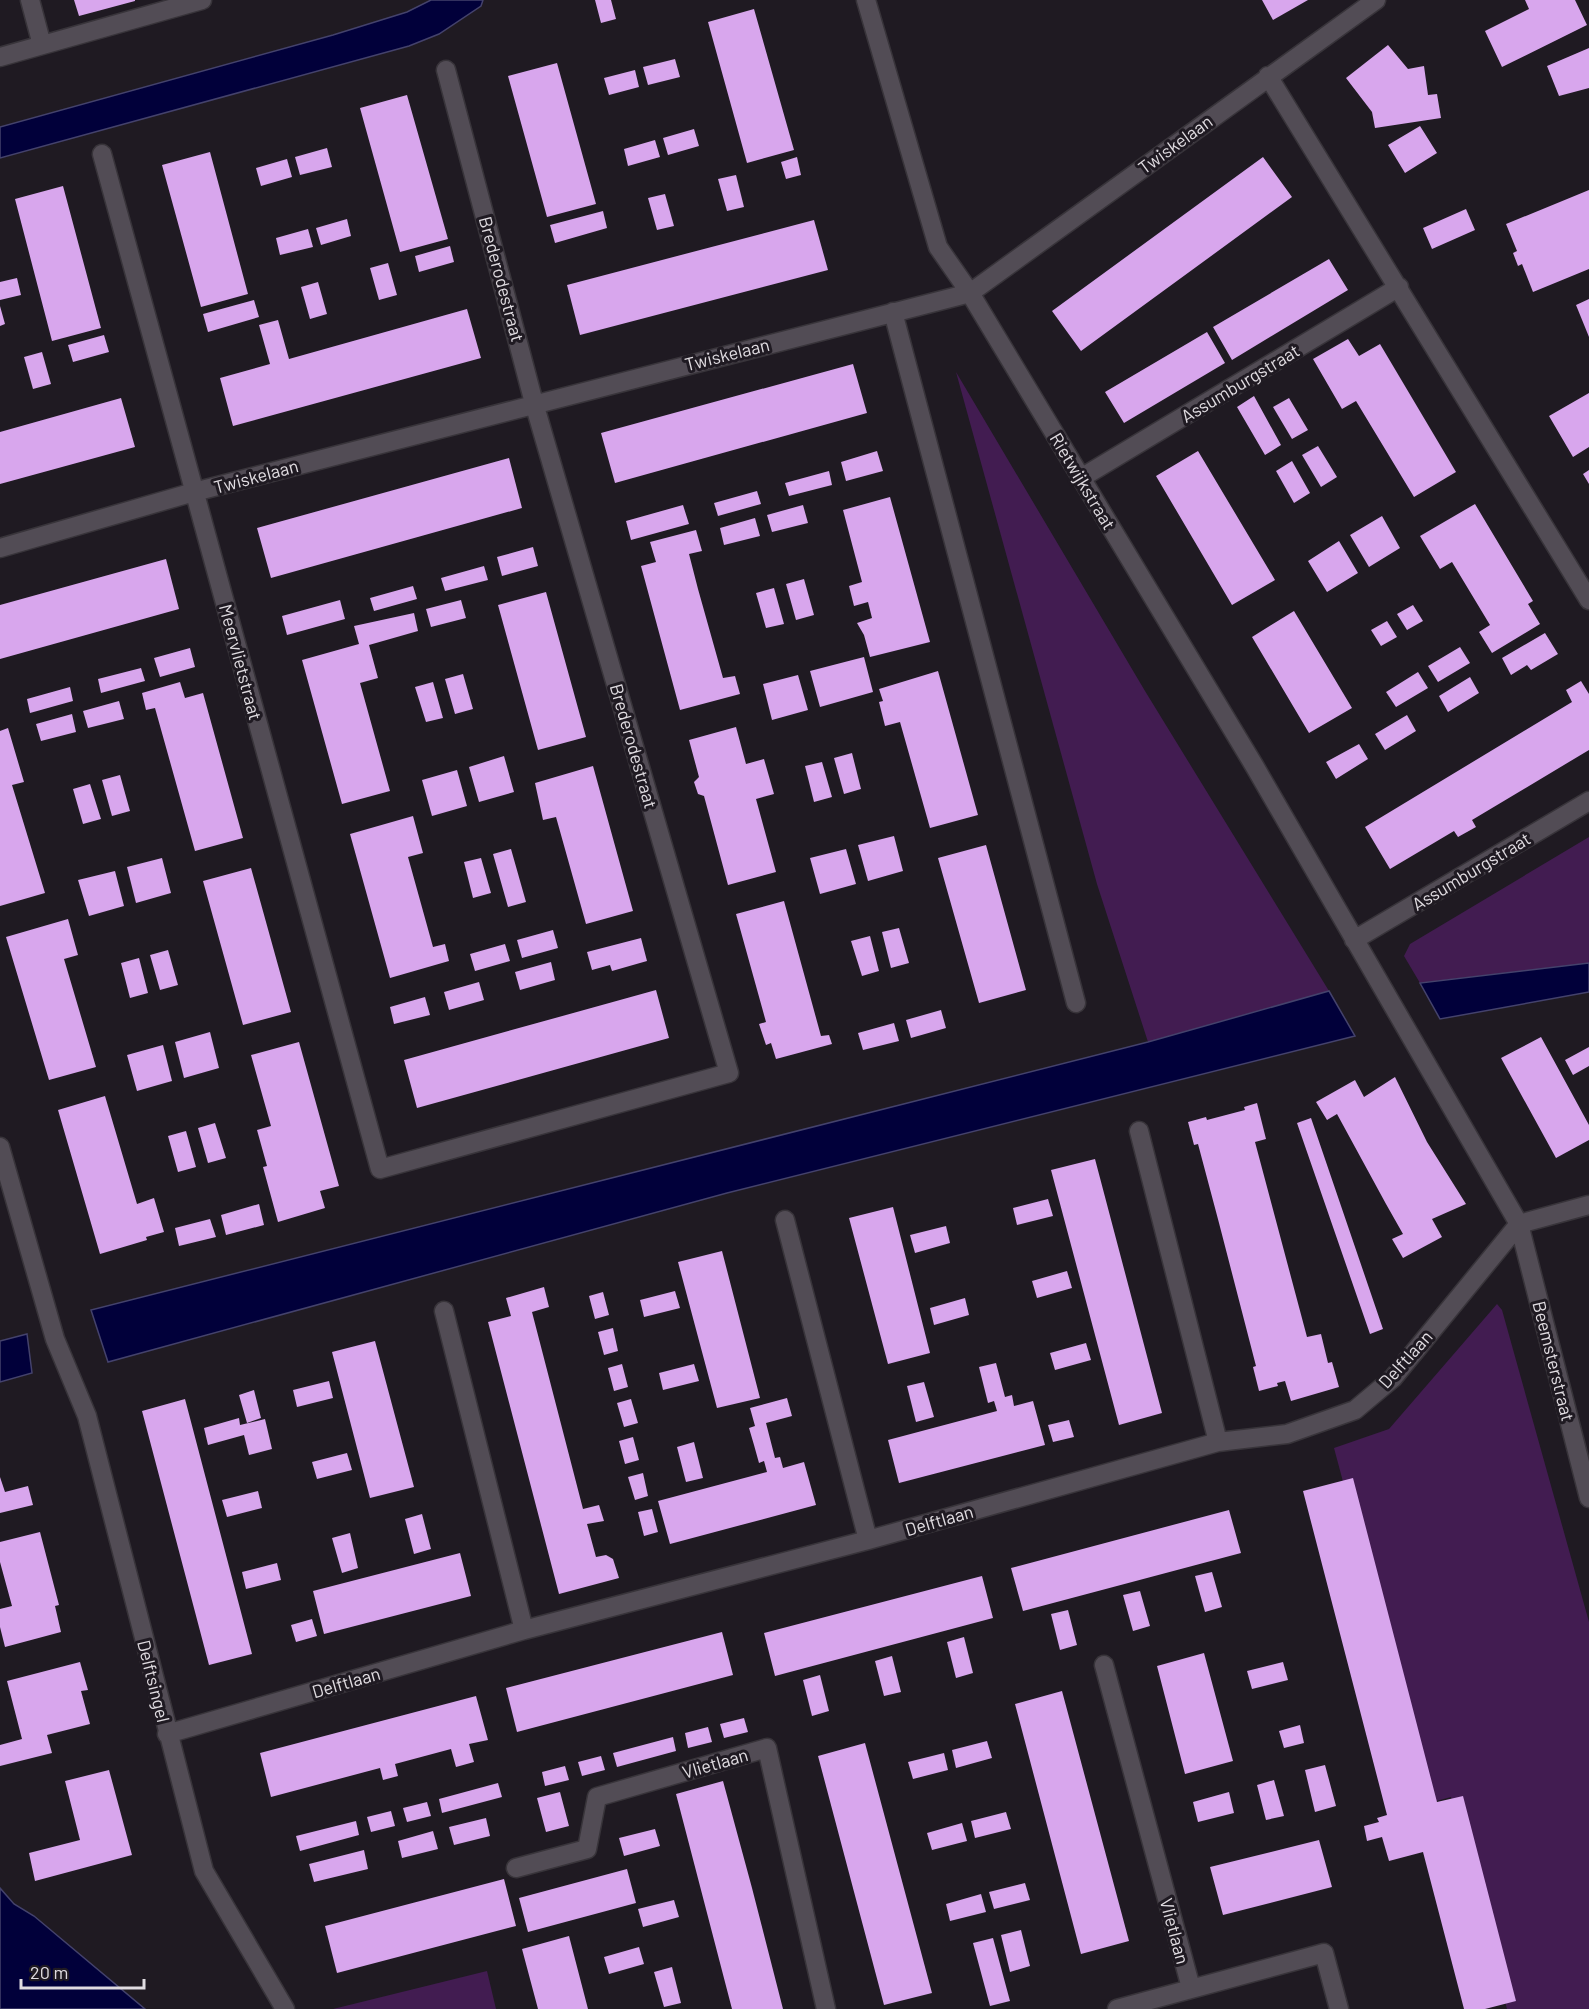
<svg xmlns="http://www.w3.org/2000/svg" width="1589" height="2009" viewBox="0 0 1589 2009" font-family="Barlow,sans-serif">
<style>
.green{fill:#421c51}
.water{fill:#01003a;stroke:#44426c;stroke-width:1.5}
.building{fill:#d8a6ed}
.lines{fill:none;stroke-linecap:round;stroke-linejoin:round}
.street-casing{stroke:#38343a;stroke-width:21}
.street{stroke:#524c55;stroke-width:18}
.labels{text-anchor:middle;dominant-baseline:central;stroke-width:6;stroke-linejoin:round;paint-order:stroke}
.street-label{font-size:18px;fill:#e0dce1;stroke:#1f1a22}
</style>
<rect width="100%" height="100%" fill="#1f1a22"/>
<!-- green -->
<path class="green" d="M956,372L1145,691L1329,991L1148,1042L1097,884Z
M1589,837V963L1420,983L1404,956L1410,944Z
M1497,1304L1502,1310L1589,1622V2009H1507L1451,1797L1429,1803L1334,1448L1389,1429Z
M487,1971L496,2009H333Z"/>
<!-- water -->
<path class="water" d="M431,0H483L481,6L439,34L409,46L0,158V127L333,35L407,12Z
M1589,963V992L1440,1019L1420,983Z
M1329,991L1355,1036L727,1193L108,1362L91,1310L1148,1042Z
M27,1334L32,1373L0,1382V1341Z
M0,1888L14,1904L34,1916L145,2009H0Z"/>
<!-- building -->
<path class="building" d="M74,0H135V1L79,16Z
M595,0H611L616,19L601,23Z
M1262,0H1308L1273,20Z
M1525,0H1575L1587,25L1502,67L1485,31L1529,9Z
M754,9L794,150L747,163L708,22Z
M1388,45L1408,69L1424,66L1428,95L1437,94L1441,118L1375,128L1372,112L1346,78Z
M1589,48V88L1559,96L1547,66Z
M675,59L680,77L648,85L643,67Z
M557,63L596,204L547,217L508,76Z
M635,70L639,87L609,95L604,78Z
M407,95L448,239L400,252L360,108Z
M1420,126L1437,153L1405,173L1388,145Z
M694,129L699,146L668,155L663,138Z
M655,140L660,157L628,166L624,149Z
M327,148L332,167L300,175L295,157Z
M210,152L248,294L201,307L162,165Z
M797,157L801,175L786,179L781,162Z
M1263,157L1292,197L1081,351L1052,311Z
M287,159L292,177L261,186L256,168Z
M736,175L744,207L727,211L718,179Z
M63,186L101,328L52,341L15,199Z
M1589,190V269L1533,292L1522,264L1518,266L1513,253L1517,251L1506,224Z
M665,194L674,226L657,230L648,198Z
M1466,209L1475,230L1432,249L1423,228Z
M603,211L607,228L555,243L550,225Z
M347,219L351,236L321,245L316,228Z
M814,220L828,270L580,335L567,285Z
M308,229L313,247L280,255L276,238Z
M450,246L454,262L419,272L415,256Z
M1329,259L1348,290L1232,360L1213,327Z
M388,263L397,295L379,300L370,268Z
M17,278L21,295L0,300V282Z
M318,282L327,314L310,319L301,287Z
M1589,299V337L1576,305Z
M254,300L259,317L208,332L203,314Z
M0,306L5,324L0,326Z
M467,309L481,358L233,426L220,378L270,364L259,325L278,320L289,359Z
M1207,332L1225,363L1124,423L1105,392Z
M104,335L109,352L73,362L68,345Z
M1348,339L1359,356L1380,344L1456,472L1414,497L1356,401L1342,409L1313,359Z
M42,352L51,384L33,389L24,357Z
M853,364L867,413L615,483L601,433Z
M1589,393V447L1573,457L1549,416Z
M1254,396L1281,445L1265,455L1237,407Z
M121,398L135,447L0,484V432Z
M1289,398L1308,430L1292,439L1273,407Z
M1318,446L1337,477L1321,487L1302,455Z
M877,451L883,471L846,481L841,462Z
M1198,451L1275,580L1232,605L1156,476Z
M509,458L522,508L271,578L257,528Z
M1292,461L1310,493L1294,503L1276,471Z
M1589,470V484L1583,474Z
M829,471L832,485L789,496L785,483Z
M757,491L761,504L718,516L714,503Z
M890,497L930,642L870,657L864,635L857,623L872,618L868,602L854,606L849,586L862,582L843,510Z
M1475,504L1533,601L1528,604L1540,624L1492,653L1479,632L1490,625L1452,562L1440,569L1420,536Z
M683,505L689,524L631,540L626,521Z
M803,505L808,523L772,532L767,515Z
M1382,516L1400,548L1369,567L1350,535Z
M755,518L760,536L724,545L720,528Z
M696,530L702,551L689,554L698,589L723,678L735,676L740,694L680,710L641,566L656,562L650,542Z
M1339,541L1358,573L1327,592L1308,561Z
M533,547L538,566L502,576L497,557Z
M166,559L179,609L0,659V605Z
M484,566L488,580L445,591L441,578Z
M804,579L814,615L796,620L786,584Z
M413,586L417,599L374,611L370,598Z
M774,588L784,624L766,628L756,593Z
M546,592L586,737L538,750L498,605Z
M340,600L345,619L287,635L282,616Z
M461,600L466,618L431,627L426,609Z
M1413,605L1423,621L1407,630L1397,614Z
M1294,611L1352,708L1309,733L1252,637Z
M414,613L418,631L369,645L378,678L360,683L390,791L342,804L302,660L359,644L354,626Z
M1387,621L1397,637L1381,646L1371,630Z
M1545,633L1558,654L1531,670L1527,665L1511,675L1502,658Z
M1460,647L1470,663L1438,682L1428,666Z
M190,648L195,667L160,677L154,658Z
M864,657L873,692L820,707L810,671Z
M141,668L145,681L101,693L98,679Z
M938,671L978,815L930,828L900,722L885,726L879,702L883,701L879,689Z
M1418,672L1428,688L1396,707L1386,692Z
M463,674L473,709L455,714L445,679Z
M798,675L808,710L772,720L763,684Z
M1470,677L1479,693L1448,712L1439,696Z
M1581,681L1589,694V750L1472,820L1476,827L1458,837L1454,831L1390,869L1365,827L1572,702L1566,690Z
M180,682L185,698L203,693L243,838L195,851L155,708L146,710L142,693Z
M433,682L443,718L426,722L415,687Z
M70,687L73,701L30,713L27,699Z
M119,701L124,719L88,728L83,711Z
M72,714L76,732L41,741L36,724Z
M1407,715L1416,731L1385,750L1375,734Z
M736,727L746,764L764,759L774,794L756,799L776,872L728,885L704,796L698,794L694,782L699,777L689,740Z
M8,728L24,782L12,785L45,893L0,906V731Z
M1359,744L1368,759L1336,779L1326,762Z
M852,753L861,789L844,794L834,758Z
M504,756L514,792L479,802L469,767Z
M822,762L832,797L814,802L805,766Z
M593,766L633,911L586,924L556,817L543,820L535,783Z
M457,770L467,806L432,816L422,780Z
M120,775L130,811L112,816L102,780Z
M90,784L101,819L83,824L73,789Z
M413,816L423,853L408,857L433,947L445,944L449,961L390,978L350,834Z
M894,836L903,871L868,881L858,845Z
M986,845L1026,990L979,1003L938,858Z
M511,849L526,902L508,907L493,854Z
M846,849L856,884L820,894L810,858Z
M162,858L171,893L136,903L127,867Z
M481,858L491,893L473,898L464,862Z
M251,868L291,1012L243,1025L203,881Z
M115,871L124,906L89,916L78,880Z
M784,901L821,1036L829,1035L832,1044L776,1059L771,1043L766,1045L759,1024L766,1022L736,914Z
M68,919L78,955L64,959L96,1067L49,1080L6,937Z
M899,928L909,963L891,968L882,932Z
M553,930L558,948L522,958L517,940Z
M870,936L879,971L862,976L851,941Z
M641,938L647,961L612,971L610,965L592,970L587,952Z
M505,944L510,961L475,971L470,954Z
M168,950L178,985L160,990L150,955Z
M139,958L148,993L130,998L121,963Z
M551,962L555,980L520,990L515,972Z
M479,982L484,1000L449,1010L444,992Z
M656,990L669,1038L417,1108L404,1060Z
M425,997L430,1015L394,1024L390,1007Z
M941,1010L946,1028L911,1038L906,1020Z
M894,1023L899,1041L863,1050L858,1033Z
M210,1032L219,1068L184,1078L175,1042Z
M1541,1037L1589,1125V1140L1556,1158L1501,1058Z
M299,1042L339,1186L320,1191L325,1208L278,1222L263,1167L267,1166L257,1130L271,1126L251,1055Z
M163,1045L172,1081L137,1091L127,1055Z
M1589,1047V1066L1573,1075L1565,1060Z
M1395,1077L1427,1142L1466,1204L1432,1219L1442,1237L1403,1258L1392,1239L1403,1234L1386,1204L1337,1114L1327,1120L1316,1102L1355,1080L1364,1097Z
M105,1096L137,1204L154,1198L164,1232L146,1237L147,1240L100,1254L58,1110Z
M1257,1103L1266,1139L1255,1142L1307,1337L1321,1334L1328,1363L1332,1362L1339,1387L1291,1401L1285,1381L1277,1383L1278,1386L1259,1391L1253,1367L1256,1366L1219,1223L1198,1144L1194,1145L1188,1122L1206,1117L1207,1120L1245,1110L1244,1107Z
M1311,1118L1383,1329L1370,1334L1297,1123Z
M215,1123L226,1158L208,1163L198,1128Z
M186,1131L196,1167L178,1172L168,1136Z
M1095,1159L1162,1413L1119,1425L1051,1170Z
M1048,1199L1053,1216L1017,1225L1013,1208Z
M259,1204L264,1225L226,1235L221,1215Z
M893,1207L930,1353L888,1364L849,1218Z
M210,1219L216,1237L179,1246L175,1228Z
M946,1226L950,1243L915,1253L910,1235Z
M722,1251L760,1398L717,1408L678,1262Z
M1067,1271L1072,1288L1037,1298L1032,1281Z
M544,1287L549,1307L532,1312L583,1509L599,1505L604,1521L587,1524L596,1557L606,1555L613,1559L619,1578L559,1594L488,1322L511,1316L506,1298Z
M675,1291L680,1308L644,1317L640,1300Z
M603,1292L609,1315L595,1319L589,1296Z
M965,1298L969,1315L934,1325L930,1308Z
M613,1328L618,1351L604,1355L598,1332Z
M375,1341L414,1487L370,1498L332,1352Z
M1086,1343L1091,1360L1055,1370L1050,1353Z
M996,1363L1005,1397L1012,1395L1014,1406L1033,1401L1045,1445L899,1483L888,1440L997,1411L994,1401L988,1403L979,1367Z
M622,1364L628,1387L614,1391L608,1368Z
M694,1364L699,1381L663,1390L659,1373Z
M329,1381L333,1398L297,1407L293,1390Z
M924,1382L934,1417L916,1422L907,1386Z
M254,1390L261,1418L247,1423L239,1395Z
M787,1398L792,1416L766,1423L775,1458L780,1457L783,1468L804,1462L816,1505L670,1544L658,1501L767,1472L764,1461L759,1463L754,1445L749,1428L755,1426L750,1408Z
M185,1399L252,1654L209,1665L142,1411Z
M631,1399L638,1423L624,1427L617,1403Z
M239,1418L240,1425L265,1419L272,1449L249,1455L244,1435L208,1445L204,1428Z
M1069,1420L1074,1437L1053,1442L1048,1425Z
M633,1437L639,1460L625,1464L619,1441Z
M694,1442L703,1478L686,1482L677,1447Z
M347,1453L352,1470L317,1479L312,1462Z
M643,1473L648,1496L635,1500L628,1477Z
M0,1477L5,1492L28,1486L33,1505L0,1513Z
M1353,1478L1437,1802L1463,1796L1516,2001L1485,2009H1464L1423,1852L1389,1861L1382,1837L1367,1841L1364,1826L1379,1822L1377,1818L1387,1815L1303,1491Z
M258,1491L262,1508L227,1517L222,1500Z
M652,1509L658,1532L644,1536L638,1512Z
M1229,1510L1241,1553L1023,1611L1011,1568Z
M422,1514L431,1549L414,1554L405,1519Z
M40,1532L59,1605L55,1606L61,1632L5,1647L0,1627V1609L12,1606L0,1562V1542Z
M350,1533L358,1568L342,1573L332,1538Z
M460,1553L471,1596L324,1634L313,1591Z
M277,1563L281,1580L246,1589L242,1572Z
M1212,1572L1222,1607L1205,1612L1195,1576Z
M982,1576L993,1618L775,1676L764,1633Z
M1140,1591L1150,1626L1133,1631L1123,1595Z
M1068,1610L1077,1645L1060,1650L1051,1614Z
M312,1619L317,1636L296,1642L291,1625Z
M722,1632L733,1675L517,1732L506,1688Z
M964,1637L973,1673L956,1678L947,1642Z
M1204,1653L1233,1761L1185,1774L1157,1666Z
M892,1656L901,1692L884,1696L875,1661Z
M80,1662L88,1690L81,1691L90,1724L47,1735L52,1753L0,1766V1745L22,1739L7,1681Z
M1283,1662L1288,1680L1252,1689L1247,1671Z
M820,1675L829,1711L812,1716L803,1680Z
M1062,1691L1129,1941L1081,1954L1015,1704Z
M476,1696L488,1740L469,1744L474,1762L456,1767L451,1749L395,1764L398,1776L383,1780L380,1768L271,1797L260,1753Z
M744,1718L748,1732L724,1738L720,1724Z
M1300,1725L1304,1743L1284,1748L1279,1731Z
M708,1727L712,1742L688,1748L685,1733Z
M673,1737L676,1751L617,1767L613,1753Z
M987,1741L992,1758L956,1768L952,1750Z
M865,1743L932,1993L884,2005L818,1756Z
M944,1753L948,1770L913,1779L908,1762Z
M601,1756L605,1770L582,1776L578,1762Z
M1325,1765L1336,1806L1315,1812L1305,1770Z
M565,1766L569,1780L545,1786L542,1772Z
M109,1770L132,1855L35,1881L29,1853L80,1840L65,1781Z
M1274,1780L1284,1816L1266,1820L1257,1785Z
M723,1781L752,1888L783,2009H732L676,1794Z
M498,1783L502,1797L442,1813L439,1799Z
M560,1792L569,1826L546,1832L537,1798Z
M1229,1792L1234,1813L1198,1822L1193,1802Z
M427,1802L431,1816L407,1822L403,1808Z
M391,1811L395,1826L371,1832L367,1817Z
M1006,1812L1011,1829L975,1838L971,1821Z
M486,1818L490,1836L454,1845L449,1827Z
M356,1821L359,1835L300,1851L296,1836Z
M962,1823L967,1841L932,1850L927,1833Z
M655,1829L660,1846L624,1856L619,1838Z
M433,1831L438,1849L402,1858L398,1841Z
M1319,1840L1332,1887L1223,1915L1210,1867Z
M364,1850L368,1869L314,1882L309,1864Z
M627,1869L636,1903L528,1932L519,1898Z
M504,1879L516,1926L337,1973L325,1926Z
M1025,1883L1030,1900L994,1909L989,1892Z
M981,1894L986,1912L950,1921L946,1904Z
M674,1900L679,1917L643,1927L638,1909Z
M1021,1930L1030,1966L1010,1972L1001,1935Z
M569,1936L588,2009H538L522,1949Z
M993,1938L1010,2001L990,2006L973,1943Z
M639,1947L644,1964L609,1974L604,1957Z
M672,1967L681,2003L664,2007L654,1972Z"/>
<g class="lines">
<defs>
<path id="street" d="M30,0L42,45
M866,0L938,247L970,293L1255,767L1519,1224L1589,1498
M0,57L202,0
M1268,76L1589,600
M102,154L380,1169L729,1073L534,403L446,70
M893,312L1076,1003
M1081,478L1399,287
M0,548L194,492L970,293L1376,0
M1354,940L1589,801
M1139,1131L1218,1442
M0,1147L55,1339L87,1416L204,1871L285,2009
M785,1220L868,1540
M444,1311L524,1630
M1104,1665L1191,1988
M167,1734L524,1630L868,1540L1218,1442L1287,1434L1355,1410L1393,1378L1519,1224L1589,1205
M516,1868L587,1849L597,1797L767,1748L826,2009
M1117,2009L1324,1953L1339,2009"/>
</defs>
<!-- street casing -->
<use href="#street" class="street-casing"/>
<!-- street -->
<use href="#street" class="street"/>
</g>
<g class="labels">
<!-- street labels -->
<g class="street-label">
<text transform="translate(1175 144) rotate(-36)">Twiskelaan</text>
<text transform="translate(502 279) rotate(75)">Brederodestraat</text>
<text transform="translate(727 354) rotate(-14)">Twiskelaan</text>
<text transform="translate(1240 383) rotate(-31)">Assumburgstraat</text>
<text transform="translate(256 476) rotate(-15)">Twiskelaan</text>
<text transform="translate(1083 481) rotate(59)">Rietwijkstraat</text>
<text transform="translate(241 662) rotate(75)">Meervlietstraat</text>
<text transform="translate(634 746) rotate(74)">Brederodestraat</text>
<text transform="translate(1471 871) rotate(-31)">Assumburgstraat</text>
<text transform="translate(1405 1359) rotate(-48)">Delftlaan</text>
<text transform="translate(1554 1361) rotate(76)">Beemsterstraat</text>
<text transform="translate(939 1520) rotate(-16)">Delftlaan</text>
<text transform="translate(154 1681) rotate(76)">Delftsingel</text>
<text transform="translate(346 1682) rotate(-16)">Delftlaan</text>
<text transform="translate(715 1763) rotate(-16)">Vlietlaan</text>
<text transform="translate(1175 1931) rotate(75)">Vlietlaan</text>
</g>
</g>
<!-- scale -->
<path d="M21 1979v9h123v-9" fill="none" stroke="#e0dce1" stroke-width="3"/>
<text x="30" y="1979" font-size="18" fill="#e0dce1" stroke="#1f1a22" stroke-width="4.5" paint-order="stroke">20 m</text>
</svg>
